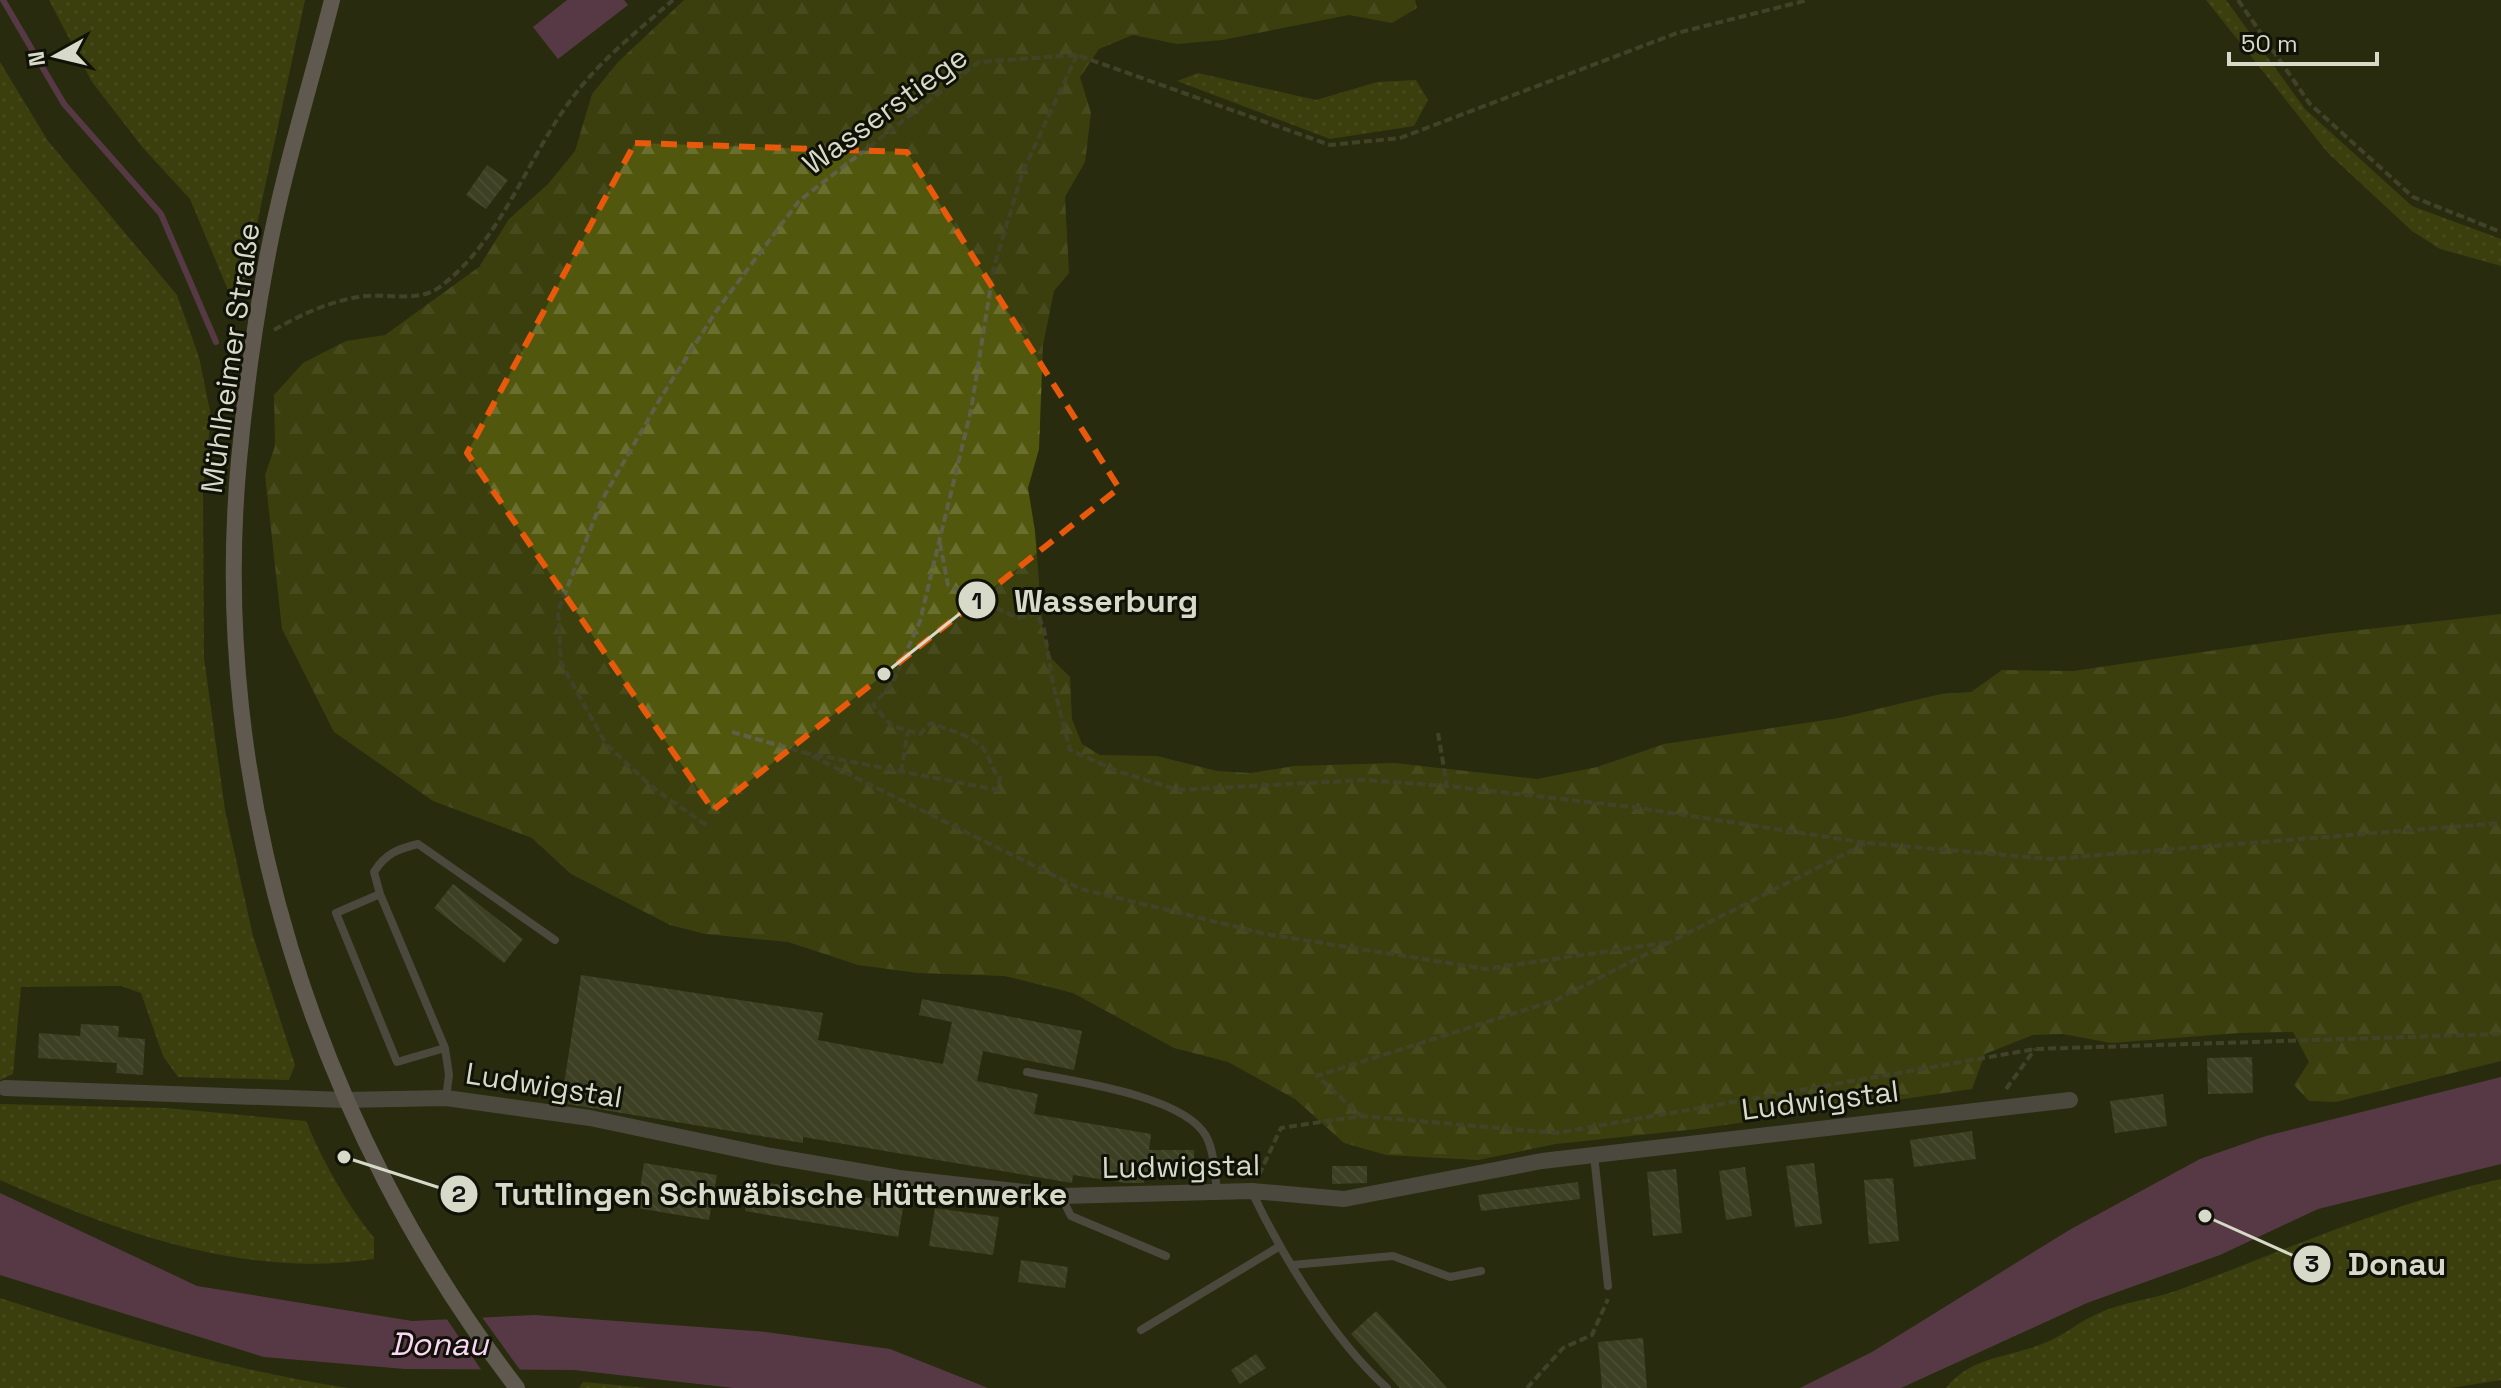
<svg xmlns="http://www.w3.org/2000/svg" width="2501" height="1388" viewBox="0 0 2501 1388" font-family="'Space Grotesk',sans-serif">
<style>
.grass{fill:url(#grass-dots)}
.forest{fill:url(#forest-firs)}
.water{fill:#904b88}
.pier{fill:#282b0e}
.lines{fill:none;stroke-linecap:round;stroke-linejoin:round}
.stream{stroke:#904b88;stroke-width:6}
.building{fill:url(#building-back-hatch)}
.path{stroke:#5e6148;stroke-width:4;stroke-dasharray:8 4;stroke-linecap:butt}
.service{stroke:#776c75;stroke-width:8}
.minor{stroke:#776c75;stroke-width:16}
.secondary{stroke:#a491a1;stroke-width:16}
.marked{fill:none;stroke:#e8590c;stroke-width:6;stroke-dasharray:16 10;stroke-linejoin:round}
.labels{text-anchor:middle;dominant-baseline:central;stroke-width:6;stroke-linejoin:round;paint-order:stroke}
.street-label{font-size:30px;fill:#d7dac9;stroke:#111207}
.water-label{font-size:32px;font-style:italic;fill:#fcd5f6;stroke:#111207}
.leader{fill:none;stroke:#d7dac9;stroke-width:3}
.callout-dot{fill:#d7dac9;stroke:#111207;stroke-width:3}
.mark-label{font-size:24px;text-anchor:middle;font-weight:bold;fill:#111}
.callout-label{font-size:32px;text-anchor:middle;font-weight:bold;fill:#d7dac9;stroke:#111207;stroke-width:6;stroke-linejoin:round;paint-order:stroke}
</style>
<defs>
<pattern id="grass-dots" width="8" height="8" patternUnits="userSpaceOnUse" patternTransform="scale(2)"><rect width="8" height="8" fill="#52570e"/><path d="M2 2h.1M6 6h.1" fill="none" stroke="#6a6f30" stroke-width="1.8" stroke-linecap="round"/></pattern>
<pattern id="forest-firs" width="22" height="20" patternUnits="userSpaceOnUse" patternTransform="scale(2)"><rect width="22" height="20" fill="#52570e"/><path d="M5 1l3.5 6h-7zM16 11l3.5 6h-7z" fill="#6a6f30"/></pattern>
<pattern id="building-back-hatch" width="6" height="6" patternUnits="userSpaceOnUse" patternTransform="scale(2)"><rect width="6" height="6" fill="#575a3d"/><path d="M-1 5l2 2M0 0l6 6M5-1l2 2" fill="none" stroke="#6e7158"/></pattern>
</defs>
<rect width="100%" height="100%" fill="#282b0e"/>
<!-- grass -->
<path class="grass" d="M49,0H305L245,280L228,290L190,199L143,148L92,82Z
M2206,0H2226L2305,109L2412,206L2501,239V266L2440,249L2412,231L2328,153Z
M0,62L48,141L177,295L199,357L211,416L203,490L204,658L225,810L253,936L295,1065L289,1080L178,1077L163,1056L141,993L121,986L21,987L13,1074L0,1080Z
M1198,73L1316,100L1377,82L1416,80L1428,100L1414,126L1330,139L1177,81Z
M0,1104L166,1108L306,1121C323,1162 346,1203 374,1238V1259C244,1279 118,1232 0,1180Z
M2501,1179V1380L2451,1388H1946C1971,1355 2015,1357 2049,1341C2066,1334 2080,1321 2097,1314C2124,1301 2156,1299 2184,1288C2288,1249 2392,1202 2501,1179Z
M0,1298C115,1335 229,1370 349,1388H0Z
M583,1382L649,1388H579Z"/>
<!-- forest -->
<path class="forest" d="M684,0H1415L1417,8L1392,23L1349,15L1222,40L1177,44L1133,35L1099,49L1080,77L1091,113L1085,162L1065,197L1069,273L1054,291L1043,345L1039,449L1028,488L1035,531L1043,634L1052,659L1070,677L1072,719L1082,744L1100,755L1157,756L1217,771L1251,773L1294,766L1395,763L1537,779L1597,767L1664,744L1839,718L1941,694L1971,692L2002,670L2073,671L2333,633L2501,614V1061L2336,1102L2309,1101L2294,1085L2309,1062L2293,1032L2239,1033L2111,1043L2063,1034L2033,1035L1985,1054L1972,1089L1697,1129L1556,1144L1478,1160L1386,1155L1344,1143L1295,1099L1228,1062L1174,1048L1073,993L1005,976L918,973L858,965L788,942L705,934L670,925L571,874L532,838L433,801L334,732L282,629L265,475L275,446L274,395L303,363L346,341L385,335L479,267L509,219L548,184L575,151L592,94L618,62Z"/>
<!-- water -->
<path class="water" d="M567,0H624L628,5L558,59L533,27Z
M2501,1077V1164L2318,1209L2220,1255L2087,1303L1901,1388H1800L1872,1352L2071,1229L2200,1159L2266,1136Z
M0,1193L197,1286L412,1321L535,1315L766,1332L890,1349L988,1388H734L574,1370L405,1369L264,1357L0,1275Z"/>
<!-- pier -->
<path class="pier" d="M479,1313L523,1374H484L444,1315Z"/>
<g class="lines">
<!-- stream -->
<path class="stream" d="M3,0L64,104L161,214L216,342"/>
</g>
<!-- building -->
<path class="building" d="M487,165L508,180L486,209L466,195Z
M453,884L523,939L504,963L434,908Z
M581,975L823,1013L818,1040L943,1064L952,1022L919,1015L922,999L1082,1031L1074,1070L983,1051L977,1081L1038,1094L1034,1114L1151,1134L1149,1150H1194V1172H1145L1144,1183H1126L1073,1175L1072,1183L803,1137V1143L561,1103Z
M81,1024L119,1026L118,1037L145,1039L143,1075L116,1073L117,1063L38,1058L39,1033L80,1036Z
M2252,1057L2253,1093L2208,1094L2207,1058Z
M2163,1094L2167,1126L2115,1133L2110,1101Z
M1972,1131L1976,1159L1914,1167L1910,1140Z
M644,1163L717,1175L709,1220L637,1208Z
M1814,1163L1822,1224L1795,1227L1786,1166Z
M1332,1166H1367V1183L1332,1184Z
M1745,1167L1752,1216L1726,1220L1719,1171Z
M1676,1169L1682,1233L1653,1236L1647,1172Z
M1893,1178L1899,1241L1869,1244L1864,1180Z
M749,1180L904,1203L898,1237L745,1211Z
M1578,1182L1580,1199L1481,1211L1478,1195Z
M935,1208L999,1217L993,1255L929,1246Z
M1021,1260L1068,1267L1065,1288L1018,1282Z
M1376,1311L1447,1388H1400L1351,1334Z
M1643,1338L1647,1388H1602L1598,1342Z
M1256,1354L1266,1368L1240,1384L1231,1370Z"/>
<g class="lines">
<!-- path -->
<path class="path" d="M2238,0L2310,104L2413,197L2501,232
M1077,55L1023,171L994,266L971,410L920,621L892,684L873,705L892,726L920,734L931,723C948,730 973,735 984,750C992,760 989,768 1000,777L998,790L806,753L1081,889L1266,934L1486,969L1670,942L1556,1000L1317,1076L1361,1116
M274,330C300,315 328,302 358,297C384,292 419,304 441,286C504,238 528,154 576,93C603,58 640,29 673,0
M940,543L948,585L1018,618L1037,613L1044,629L1053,684L1070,750L1120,772L1178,790L1364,780L1447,786L1632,807L1867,843L1670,942
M732,732L806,753
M1438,733L1447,786
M901,772L908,731
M706,825L652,787L606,744L561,663L558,611L602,500L660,399L717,310L799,201L979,62L1077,55L1330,145L1400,138L1677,33L1808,0
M1867,843L2050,859L2501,823
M2006,1089L2035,1049
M1259,1175L1281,1128L1361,1116L1557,1133L2035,1049L2501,1034
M1527,1388L1563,1348L1592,1335L1608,1299"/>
<!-- service -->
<path class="service" d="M380,894L374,872C386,853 398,849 418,844L555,940
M445,1048L397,1062L336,913L380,894L445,1048L449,1075L446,1098
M1027,1072C1071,1081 1183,1095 1206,1136C1214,1150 1215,1175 1217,1191
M1594,1155L1608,1286
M1252,1192C1282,1256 1335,1342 1387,1388
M1061,1196L1071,1216L1166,1256
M1292,1265L1393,1256L1450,1277L1481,1271
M1141,1330L1280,1246"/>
<!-- minor -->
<path class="minor" d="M5,1088L344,1100L446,1098L590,1118L771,1156L899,1178L1061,1196L1252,1191L1344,1199L1542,1161L2070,1100"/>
<!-- secondary -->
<path class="secondary" d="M332,0C310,87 282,175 266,264C254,328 245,395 239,460C208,790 316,1127 517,1388"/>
</g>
<!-- marked area -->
<path d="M0 0H2501V1388H0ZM635,143L907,152L1119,488L713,810L467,453Z" fill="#282b0e" fill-opacity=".55" fill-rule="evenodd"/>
<path class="marked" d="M635,143L907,152L1119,488L713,810L467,453Z"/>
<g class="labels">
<!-- street labels -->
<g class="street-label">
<text transform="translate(885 110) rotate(-36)">Wasserstiege</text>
<text transform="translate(230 358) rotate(-82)">Mühlheimer Straße</text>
<text transform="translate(544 1085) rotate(9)">Ludwigstal</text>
<text transform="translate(1820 1100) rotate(-7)">Ludwigstal</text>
<text transform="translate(1181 1166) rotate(-1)">Ludwigstal</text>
</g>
<!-- water labels -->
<g class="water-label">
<text x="439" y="1344">Donau</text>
</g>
</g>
<!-- callouts -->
<path class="leader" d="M884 674L977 600M344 1157L459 1194M2205 1216L2312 1264"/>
<g class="callout-dot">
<circle cx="884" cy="674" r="8"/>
<circle cx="344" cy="1157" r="8"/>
<circle cx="2205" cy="1216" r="8"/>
<circle cx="977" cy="600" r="20"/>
<circle cx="459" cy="1194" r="20"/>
<circle cx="2312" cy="1264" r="20"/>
</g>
<g class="mark-label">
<text x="977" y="609">1</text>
<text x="459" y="1202">2</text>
<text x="2312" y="1272">3</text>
</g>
<g class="callout-label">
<text x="1106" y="612">Wasserburg</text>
<text x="781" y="1205">Tuttlingen Schwäbische Hüttenwerke</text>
<text x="2397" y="1275">Donau</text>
</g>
<!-- north arrow -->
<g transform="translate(56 56) rotate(262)" stroke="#111207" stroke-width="6" paint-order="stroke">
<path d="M0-6L14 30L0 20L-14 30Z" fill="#d7dac9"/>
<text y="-12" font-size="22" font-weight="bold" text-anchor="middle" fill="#d7dac9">N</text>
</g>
<!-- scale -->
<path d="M2229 52v12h148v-12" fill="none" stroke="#d7dac9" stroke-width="4"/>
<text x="2241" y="52" font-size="24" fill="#d7dac9" stroke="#111207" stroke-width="6" paint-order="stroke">50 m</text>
</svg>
